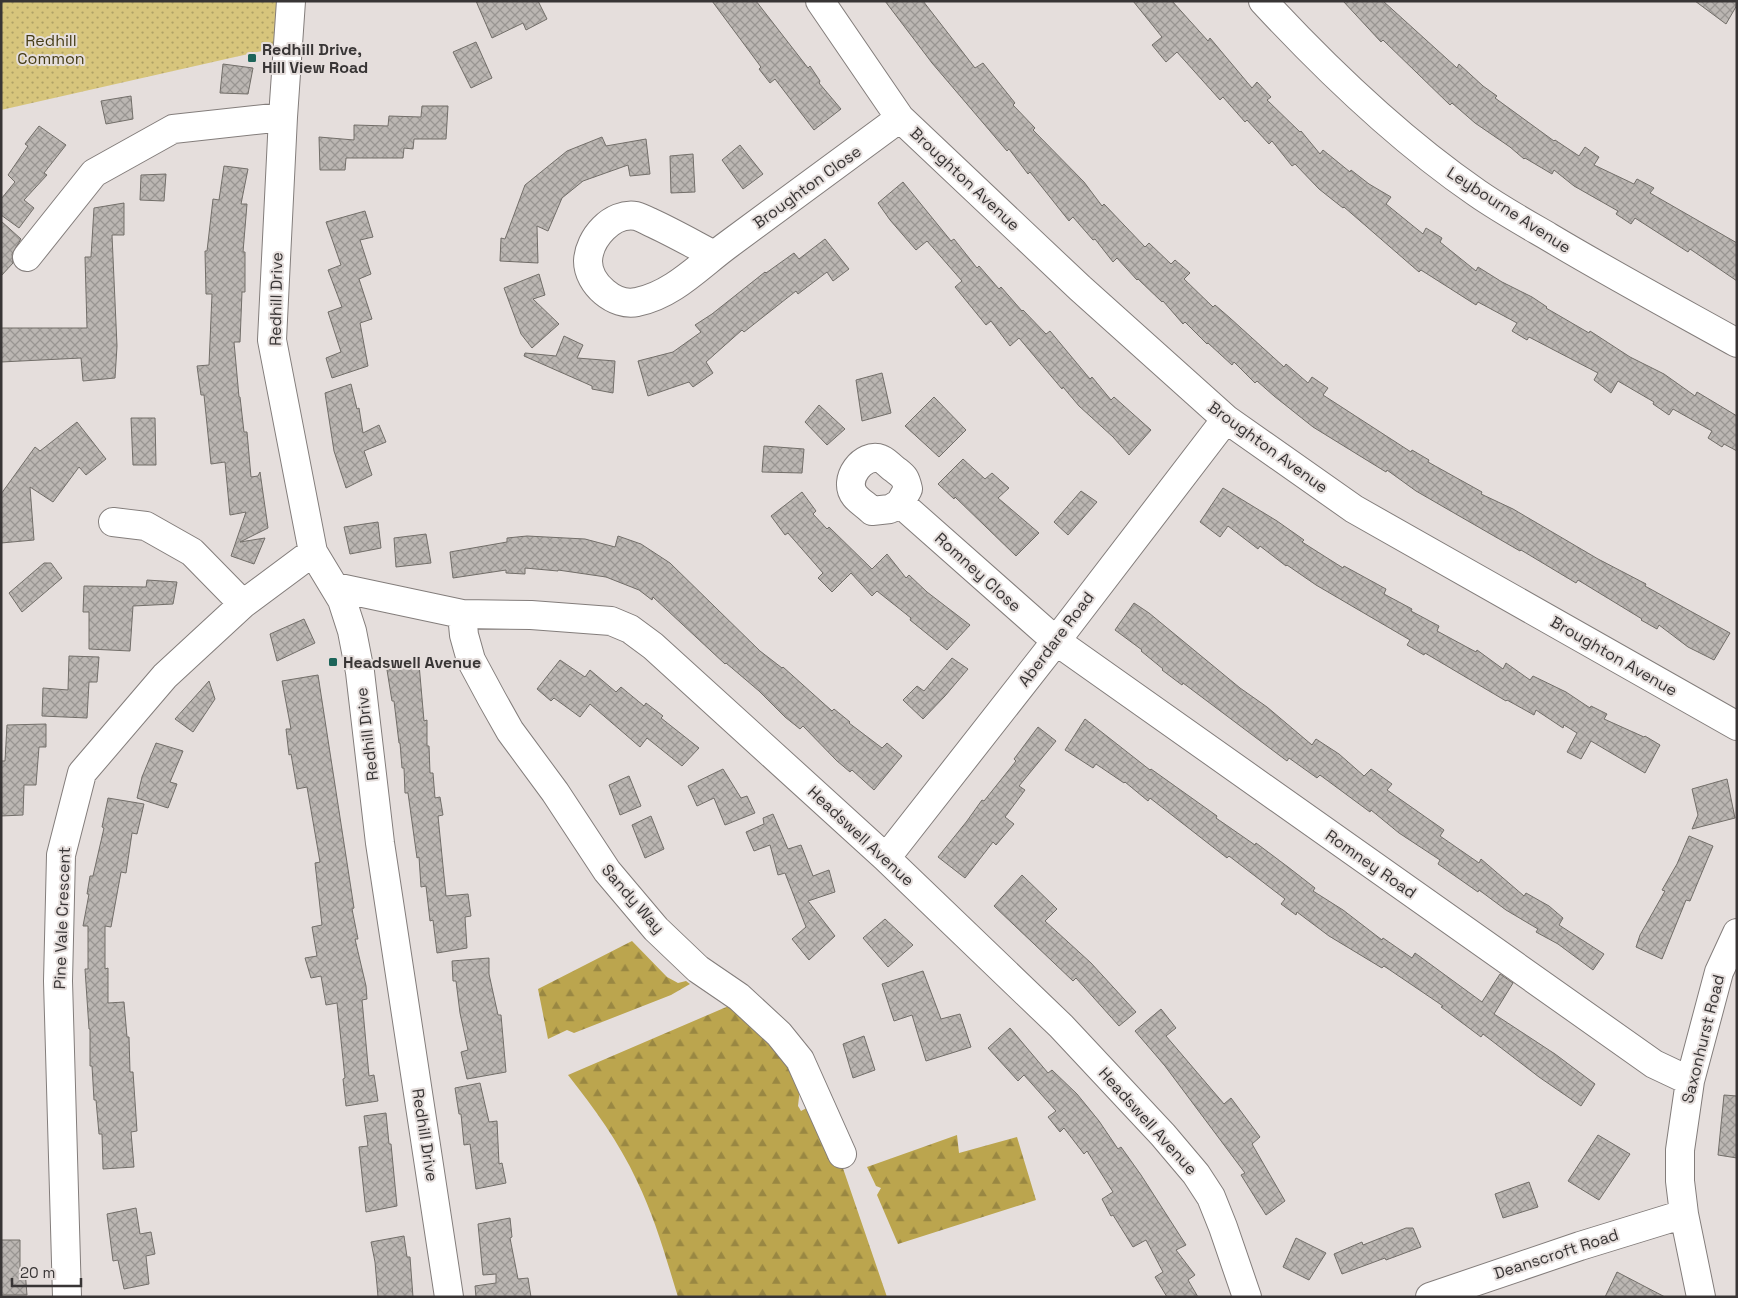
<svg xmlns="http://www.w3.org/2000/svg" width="1738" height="1298" viewBox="0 0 1738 1298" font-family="'Space Grotesk',sans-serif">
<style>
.forest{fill:url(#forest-firs)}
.park{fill:url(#park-dots)}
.building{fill:url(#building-cross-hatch);stroke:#726e69}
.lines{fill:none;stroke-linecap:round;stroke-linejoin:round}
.minor-casing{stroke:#837d7b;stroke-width:30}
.minor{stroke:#fff;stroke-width:28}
.poi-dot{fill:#1c6459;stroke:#e5dedc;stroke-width:2}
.labels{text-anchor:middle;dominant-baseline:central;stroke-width:4;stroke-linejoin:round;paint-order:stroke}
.park-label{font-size:16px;fill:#453c16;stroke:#e5dedc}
.poi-label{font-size:16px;font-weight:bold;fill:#383535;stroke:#e5dedc;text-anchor:start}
.street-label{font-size:16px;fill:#383535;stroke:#e5dedc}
</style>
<defs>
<pattern id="forest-firs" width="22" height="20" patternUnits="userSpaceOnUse" patternTransform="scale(1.25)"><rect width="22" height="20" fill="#bba54e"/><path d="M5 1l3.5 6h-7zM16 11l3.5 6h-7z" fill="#998742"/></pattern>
<pattern id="park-dots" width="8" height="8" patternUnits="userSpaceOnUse" patternTransform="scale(1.25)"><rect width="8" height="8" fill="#d7c57c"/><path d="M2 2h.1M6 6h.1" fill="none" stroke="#afa166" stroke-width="1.8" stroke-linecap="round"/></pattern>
<pattern id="building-cross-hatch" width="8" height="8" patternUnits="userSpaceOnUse" patternTransform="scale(1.25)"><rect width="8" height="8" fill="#bbb6b2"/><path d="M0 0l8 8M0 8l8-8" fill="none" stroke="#999592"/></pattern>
</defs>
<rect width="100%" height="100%" fill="#e5dedc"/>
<!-- forest -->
<path class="forest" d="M632,941L667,977L678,983L686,981L690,984L671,995L574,1033L567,1030L548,1039L538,989Z
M731,1005L779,1048L800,1088L798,1106L801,1111L820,1101L887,1297H678C666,1258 655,1218 637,1181C619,1142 594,1108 568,1075Z
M957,1135L959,1153L1017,1137L1036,1200L898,1244L877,1195L881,1188L876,1186L867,1167Z"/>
<!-- park -->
<path class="park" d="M1,1H291L288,45L1,110Z"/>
<!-- building -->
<path class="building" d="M476,1H538L547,19L526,30L523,23L492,38Z
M712,1H756L808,68L810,66L820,81L819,83L841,109L814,130L775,79L770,83L759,69L761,67Z
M885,1H923L975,68L983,63L1015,103L1013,105L1035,128L1033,130L1084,182L1102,206L1104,204L1145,247L1149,243L1171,264L1175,260L1190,273L1184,279L1213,307L1215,305L1230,318L1284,367L1286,364L1308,383L1312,377L1328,388L1323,395L1411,452L1412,450L1429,460L1428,462L1482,492L1481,494L1513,509L1598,559L1646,584L1645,586L1730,633L1714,660L1688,647L1659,625L1657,629L1641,620L1642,619L1578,580L1576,583L1521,550L1520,551L1416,491L1387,470L1386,472L1313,427L1274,396L1257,381L1255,383L1234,362L1232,365L1208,343L1207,344L1185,322L1183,324L1163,301L1162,302L1138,279L1137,280L1117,258L1113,262L1095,239L1093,240L1073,217L1069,221L1030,172L1028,174L1009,149L1007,151L932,63Z
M1133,1H1172L1208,41L1210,38L1252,88L1257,82L1271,97L1267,100L1300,132L1301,131L1320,154L1323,150L1350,172L1351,170L1369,184L1391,197L1386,204L1423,234L1426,228L1442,238L1440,242L1476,271L1478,267L1502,282L1532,297L1547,307L1546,308L1589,333L1590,331L1630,357L1664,374L1695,396L1697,392L1737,416V451L1724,444L1722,447L1708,438L1712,431L1673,409L1669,415L1653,404L1654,402L1618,381L1611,393L1594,380L1598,373L1529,337L1527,340L1512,331L1517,323L1478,302L1476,305L1421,270L1419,272L1344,207L1343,208L1319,189L1295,164L1292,166L1272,141L1269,144L1247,120L1245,122L1223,97L1220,100L1177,52L1166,62L1152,45L1162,37Z
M1343,1H1383L1457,68L1459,64L1483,86L1497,96L1495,98L1554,141L1555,140L1579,156L1585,147L1599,157L1594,165L1634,184L1637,179L1654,188L1650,193L1737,243V281L1690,249L1688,252L1635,218L1631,224L1616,214L1618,211L1574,186L1554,170L1552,174L1525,158L1524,159L1510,147L1475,123L1452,103L1450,105L1383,40L1381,42Z
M1695,1H1737V5L1726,24Z
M476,42L492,78L471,88L453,52Z
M223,64L253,68L248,94L220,93Z
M131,96L133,119L106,124L101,101Z
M422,106H448L446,139H414L413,149L404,148L403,158H346L345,170H320L319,137L354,140V125L388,126L389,116L421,117Z
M39,126L66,145L44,173L47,175L24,200L34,208L19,228L1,215V199L15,182L8,175L28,146L25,144Z
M602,137L606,146L646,139L650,174L630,176L628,165L583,181L562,198L548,231L537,226L538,263L500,261L501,238L505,239L525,185L567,151Z
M740,145L763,174L743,189L722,160Z
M693,154L695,192L671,193L670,156Z
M224,166L248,169L241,204H247L243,252H245V292H242L240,342H234L239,397H240L244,432H247L251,477L258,476L260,472L268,528L240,542L265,538L254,564L231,556L246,512L230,515L225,462L211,464L204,395H201L197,366L209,365L212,294H206L205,251H207L213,199L219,200Z
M166,174L164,201L140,200L141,175Z
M903,182L951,241L954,239L977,268L979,266L999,289L1001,287L1022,311L1023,310L1046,334L1050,331L1090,379L1092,377L1111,400L1114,397L1151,430L1129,455L1113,437L1079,406L1063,387L1062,389L1019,338L1010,346L991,321L986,325L955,287L962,281L927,241L916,250L890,220L878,203Z
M124,203V235H112L117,346L115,378L83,381L81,358L1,362V328H87L85,257H91L94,208Z
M365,211L373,237L360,240L371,274L359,279L372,319L360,323L368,366L332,378L326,358L341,352L328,312L342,307L328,270L341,265L326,222Z
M1,221L21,239L12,254L13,263L1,276Z
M825,239L849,269L833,281L827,272L798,294L796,291L744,332L742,330L706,362L713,373L693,387L689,382L648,396L638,361L673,352L701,332L695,325L712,314L765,272L766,273L794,253L799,259Z
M539,274L545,295L533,299L559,324L532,348L521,334L504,288Z
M564,336L583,345L577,358L615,361L613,393L592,389V386L524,356L525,353L556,356Z
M882,373L891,413L862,421L856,380Z
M351,384L357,409L359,408L363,433L379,425L386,442L364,451L372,475L346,488L334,451L325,393Z
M934,397L966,430L939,457L905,426Z
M819,405L845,429L827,445L805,422Z
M131,418H155L156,465H133Z
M77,422L106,459L86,475L79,467L53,502L30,487L34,540L1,543V494L35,447L40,451Z
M764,446L804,449L802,473L762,472Z
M963,459L985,479L992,473L1009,488L998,498L1039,533L1016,556L955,497L954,499L938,484Z
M1223,488L1277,521L1304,540L1302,542L1343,568L1344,566L1386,589L1384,594L1412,609L1411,611L1439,626L1437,631L1476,652L1477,650L1503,669L1506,663L1530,680L1533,676L1566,692L1590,708L1591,706L1607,714L1604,719L1644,737L1645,736L1660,745L1645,773L1591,741L1581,759L1567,752L1577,733L1564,725L1563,728L1536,710L1534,715L1507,700L1506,701L1425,653L1424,655L1407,645L1410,640L1316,585L1287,565L1286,566L1260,546L1258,549L1228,526L1220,537L1200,522Z
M1081,491L1097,502L1068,535L1054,522Z
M802,492L816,511L813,514L827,529L829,527L872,569L887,554L906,578L909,575L927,592L970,625L947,650L910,620L911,618L877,591L872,596L851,573L832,592L818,578L823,573L788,533L785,535L771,516Z
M378,522L381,548L350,554L344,527Z
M426,534L431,563L396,567L394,538Z
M527,536L585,539L615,547L618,536L641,544L670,563L760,651L782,668L783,667L832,711L834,709L850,722L849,723L882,748L887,743L902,756L874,790L852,770L850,772L837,761L803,726L800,729L785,717L759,691L726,663L725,664L653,597L652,600L639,590L606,577L558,570V571L525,568V574L506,573V570L453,578L450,552L507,542V538Z
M44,563H51L62,578L22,612L9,593Z
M147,580L177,582L173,604L133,606L130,651L89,649V612H83L84,586L146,587Z
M1134,603L1149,613L1240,688L1267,707L1312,745L1316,739L1339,754L1364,776L1371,769L1392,784L1387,790L1444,830L1440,836L1479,863L1481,859L1524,896L1526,893L1549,906L1563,918L1559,925L1604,954L1593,970L1558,944L1536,932L1538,929L1506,910L1479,890L1478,892L1438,864L1440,860L1399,833L1371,810L1370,812L1320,775L1317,778L1289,758L1287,761L1183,683L1182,685L1162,670L1163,669L1141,651L1142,650L1115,630Z
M304,619L315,643L277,661L270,634Z
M69,656L99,657L97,682H89L87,718L42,716L43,688L68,690Z
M952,658L968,669L945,696L923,719L903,700L917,686L924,691Z
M560,660L585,677L590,670L616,692L621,687L644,706L646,703L663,716L661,718L699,748L682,766L647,738L640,747L590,704L580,717L554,698L551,701L537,689Z
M419,664L424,721L427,720V746H429L430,773H433L435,798L440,797L443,815L438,816L446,896L468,894L471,916L465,917L467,948L437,953L433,920L430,921L426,886L421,887L419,857L417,858L408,793H405L404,768H402L400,743H399L394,701H392L387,670Z
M318,675L354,908L352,909L358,939H355L366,986L367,999L362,1000L369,1076L374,1075L378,1101L346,1106L343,1079L345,1078L337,1003L326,1005L321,976L311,978L305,958L317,956L312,927L322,925L315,863L320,862L307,787L297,789L291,754L289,755L286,729H291L282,681Z
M209,681L215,699L193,732L175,719Z
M1085,719L1150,770L1151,769L1217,816L1216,818L1255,845L1256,843L1288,867L1315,888L1313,891L1343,910L1382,940L1383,938L1412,958L1415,953L1482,1002L1500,974L1513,983L1494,1014L1555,1054L1595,1084L1581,1106L1539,1077L1483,1034L1481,1037L1441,1007L1443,1006L1384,966L1382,968L1329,936L1297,912L1296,915L1281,904L1285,899L1229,856L1227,858L1150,798L1148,801L1125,782L1124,783L1096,764L1093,768L1065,750Z
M46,724V747H39L36,785H24L23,815L1,816V761H5L7,725Z
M1038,727L1056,741L1019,786L1025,790L1005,817L1014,824L996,845L993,842L965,878L938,857L967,821L982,800L984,801L1016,761L1014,759Z
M156,743L183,751L170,782L177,784L168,808L137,798L142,777Z
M723,769L741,798L747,796L755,813L725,825L714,798L697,806L688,786Z
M629,776L641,806L620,815L609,785Z
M1727,779L1735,818L1692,829L1698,815L1692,789Z
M108,798L144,804L137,834L132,833L126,873L121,872L111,927L105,926V969L108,968V1003L124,1002L127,1037H129L130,1072H133L137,1131L131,1132L134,1167L103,1169L102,1134H99L96,1100H94L92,1066H90V1029H89L85,969H88V926H83L89,894H87L90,876H93L104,828L102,827Z
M773,814L788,849L801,845L813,876L829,870L835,892L808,901L835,936L809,960L792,939L806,927L785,873L778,875L770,845L754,851L746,832L764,824L763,818Z
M651,816L664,849L645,858L632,825Z
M1689,836L1713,846L1690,901L1686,900L1662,959L1636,947L1640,935L1665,891L1662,890L1677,864Z
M1022,875L1057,909L1045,921L1091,963L1136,1012L1119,1026L1076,978L1073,981L994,906Z
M885,919L913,945L888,967L863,938Z
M489,958V974L498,1015H501L506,1072L467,1079L461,1052L468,1050L460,1013L456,981H453L452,961Z
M923,971L941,1019L960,1014L971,1047L926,1061L912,1015L894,1021L882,984Z
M1161,1009L1176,1028L1166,1036L1224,1104L1231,1098L1260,1137L1252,1144L1285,1201L1266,1215L1241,1175L1245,1173L1165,1066L1135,1031Z
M1010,1028L1048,1073L1052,1070L1077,1094L1099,1121L1118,1149L1121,1147L1141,1175L1186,1245L1176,1250L1195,1275L1188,1280L1198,1297H1167L1155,1277L1163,1272L1146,1240L1133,1247L1113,1215L1111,1216L1102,1199L1113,1192L1087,1151L1084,1154L1064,1128L1060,1132L1048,1117L1056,1111L1024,1075L1018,1081L988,1048Z
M864,1036L875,1070L853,1078L843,1044Z
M480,1083L489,1122L497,1121L499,1164L502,1163L506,1183L476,1189L470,1144L464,1145L461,1114H459L455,1088Z
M1724,1095L1737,1096V1158L1718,1155Z
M386,1113L389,1144H391L397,1206L366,1212L359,1147L368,1146L364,1116Z
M1598,1135L1630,1154L1599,1200L1568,1181Z
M1529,1182L1538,1207L1503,1218L1495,1194Z
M136,1208L140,1234L151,1232L155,1254L146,1256L149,1284L124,1289L118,1260L113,1261L107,1214Z
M510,1218L512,1237L510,1238L518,1279L528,1278L531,1297H476L475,1286L496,1283V1274L483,1275L478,1224Z
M1406,1228H1413L1421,1247L1386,1260L1385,1258L1342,1274L1334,1254L1362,1242L1363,1245Z
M404,1236L407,1257H410L413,1297H378L375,1262L371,1242Z
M1296,1238L1326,1253L1309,1280L1283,1267Z
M1,1240H20V1270H25L27,1295H1Z
M1617,1272L1665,1297H1605Z"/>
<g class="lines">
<defs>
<path id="minor" d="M291,1L283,117L272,340L313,552L342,600L352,631L360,672L380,843L449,1297
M820,1L900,118L1080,288L1226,419L1354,509L1737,726
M1263,1C1327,70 1400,140 1477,193C1500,209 1525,223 1549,237C1611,274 1674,308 1737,343
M714,255C693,244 672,232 650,222C646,220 640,217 636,216C612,212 589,238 588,261C588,284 615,307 637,302C673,295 700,265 729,244C786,202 843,160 900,118
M27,257L94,173L173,129L283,117
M900,503L908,489C905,476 904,477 893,468C890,466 885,460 881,459C863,452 842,480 855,496C859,501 867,506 872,511L890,509L900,503L1056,641L1654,1064L1690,1081
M113,522L146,526L192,552L243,604
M335,587L462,614L531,615L611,621L630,629L653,646L886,858L1061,1026L1163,1135L1196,1174L1211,1197L1223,1227L1247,1297
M462,614L464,635L471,660L492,699L510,731L555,792L607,871L656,929L698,969L739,997L779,1034L800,1060L842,1154
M886,858L1056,641L1226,419
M67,1297L58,981L61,855L82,773L165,676L243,604L313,552
M1430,1297L1580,1246L1684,1214
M1701,1297L1684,1214L1680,1181V1150L1690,1081L1719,972L1737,933"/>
</defs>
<!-- minor casing -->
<use href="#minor" class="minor-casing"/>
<!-- minor -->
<use href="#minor" class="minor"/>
</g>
<!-- markers -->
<g class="poi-dot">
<rect x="247" y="53" width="10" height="10" rx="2.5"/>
<rect x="328" y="657" width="10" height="10" rx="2.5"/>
</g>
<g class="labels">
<!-- park labels -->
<g class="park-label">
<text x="51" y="40">Redhill<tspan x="51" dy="18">Common</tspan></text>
</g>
<!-- poi labels -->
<g class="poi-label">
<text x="262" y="49">Redhill Drive,<tspan x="262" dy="18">Hill View Road</tspan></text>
<text x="343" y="662">Headswell Avenue</text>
</g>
<!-- street labels -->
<g class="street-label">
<text transform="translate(965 179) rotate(43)">Broughton Avenue</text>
<text transform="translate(807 187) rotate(-36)">Broughton Close</text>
<text transform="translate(1509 210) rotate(33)">Leybourne Avenue</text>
<text transform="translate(276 299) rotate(-89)">Redhill Drive</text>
<text transform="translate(1268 447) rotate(36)">Broughton Avenue</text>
<text transform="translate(978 572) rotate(42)">Romney Close</text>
<text transform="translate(1056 639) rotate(-53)">Aberdare Road</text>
<text transform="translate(1614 656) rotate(30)">Broughton Avenue</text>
<text transform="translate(367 734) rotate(-97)">Redhill Drive</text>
<text transform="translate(861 836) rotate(43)">Headswell Avenue</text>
<text transform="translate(1371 864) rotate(35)">Romney Road</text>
<text transform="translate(633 899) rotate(49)">Sandy Way</text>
<text transform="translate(62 918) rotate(-88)">Pine Vale Crescent</text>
<text transform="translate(1703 1039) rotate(-76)">Saxonhurst Road</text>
<text transform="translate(1148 1121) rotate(48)">Headswell Avenue</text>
<text transform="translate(425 1135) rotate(81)">Redhill Drive</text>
<text transform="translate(1556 1254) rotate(-18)">Deanscroft Road</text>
</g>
</g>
<!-- border -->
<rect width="1738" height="1298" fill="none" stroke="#383535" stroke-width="5"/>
<!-- scale -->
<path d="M12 1278v8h69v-8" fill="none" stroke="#383535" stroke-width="2.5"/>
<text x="20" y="1278" font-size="15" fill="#383535" stroke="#e5dedc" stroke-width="4" paint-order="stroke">20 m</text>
</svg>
